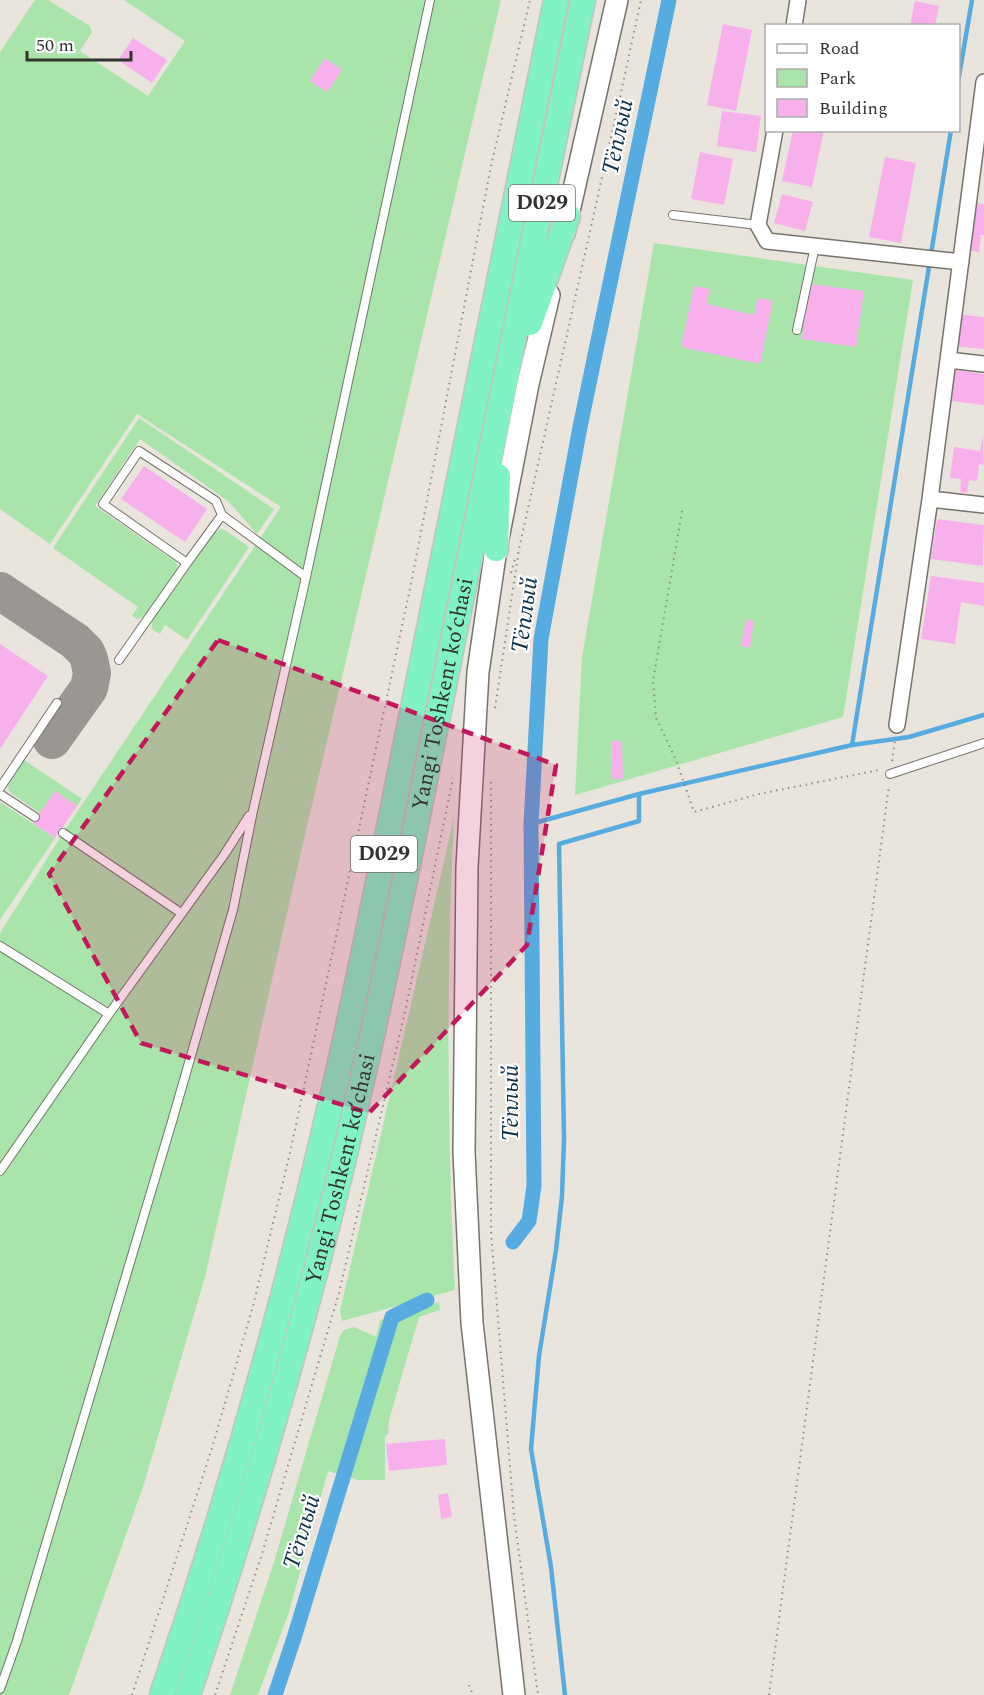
<svg xmlns="http://www.w3.org/2000/svg" width="984" height="1695" viewBox="0 0 984 1695" font-family="Spectral,serif">
<style>
.green{fill:#a9e5aa}
.lines{fill:none;stroke-linecap:round;stroke-linejoin:round}
.stream{stroke:#56abe0;stroke-width:4.5}
.canal{stroke:#56abe0;stroke-width:15}
.taxiway{stroke:#9a9792;stroke-width:38}
.building{fill:#f8b0ec}
.service-casing{stroke:#76736b;stroke-width:10}
.minor-casing{stroke:#76736b;stroke-width:18}
.secondary-casing{stroke:#76736b;stroke-width:24}
.trunk-casing{stroke:#c2c2c1;stroke-width:27}
.path{stroke:#8f8c87;stroke-width:2;stroke-dasharray:1.5 4.5;stroke-linecap:butt}
.service{stroke:#fff;stroke-width:8}
.minor{stroke:#fff;stroke-width:15}
.secondary{stroke:#fff;stroke-width:21}
.trunk{stroke:#80f2c3;stroke-width:24}
.marked{fill:#c2185b;fill-opacity:0.2;stroke:#c2185b;stroke-width:4.5;stroke-dasharray:12 8;stroke-linejoin:round}
.labels{text-anchor:middle;dominant-baseline:central;stroke-width:4.5;stroke-linejoin:round;paint-order:stroke}
.shield{fill:#fff;stroke:#71706d;stroke-width:1.5}
.shield-label{font-size:21px;font-weight:bold;fill:#34322f}
.street-label{font-size:22px;fill:#34322f;stroke:#fff}
.water-label{font-size:24px;font-style:italic;fill:#0d3248;stroke:#fff}
</style>
<rect width="100%" height="100%" fill="#e9e5dd"/>
<!-- green -->
<path class="green" d="M35,0H48L90,26L92,32L80,51L148,96L185,41L124,0H501L297,869L205,1277L144,1484L69,1695H0V933L63,833L281,507L137,414L50,544L0,509V52Z
M654,243L913,280L843,717L575,795L582,657Z
M139,418L274,509L257,534L228,501L140,439L95,506L176,562L178,570L143,617L138,619L132,616L138,607L53,548Z
M220,529L225,530L249,547L187,640L165,625L160,634L152,629V620L215,533Z
M24,760L82,799L77,806L40,813L12,794L9,791L8,784Z
M0,802L55,838L0,920Z
M454,818C446,975 447,1132 455,1290L342,1321L340,1311Z
M439,1302L440,1310L419,1317L389,1420L388,1434L385,1436V1480H358L328,1471L289,1612L258,1695H230L274,1562L340,1336L344,1330L354,1327L376,1337L380,1320Z"/>
<g class="lines">
<!-- stream -->
<path class="stream" d="M958,82L972,0
M852,745L951,130
M531,824L639,794
M565,1695L551,1567L531,1449L539,1356L556,1250L562,1196L564,1138L559,844L639,821V794L852,745L909,737L984,715"/>
<!-- canal -->
<path class="canal" d="M513,1242L529,1221L534,1186L531,824L541,639L580,427L669,0
M275,1695L294,1638L392,1317L427,1300"/>
<!-- taxiway -->
<path class="taxiway" d="M0,591L75,641L86,652L89,659L92,673L89,688L52,740"/>
</g>
<!-- building -->
<path class="building" d="M915,1L939,6L935,26H910Z
M723,24L752,30L736,111L707,105Z
M133,38L167,60L152,83L118,60Z
M325,58L342,70L327,92L310,81Z
M722,111L761,116L756,152L717,146Z
M793,130H824L812,187L782,181Z
M700,152L733,159L724,205L691,199Z
M885,157L916,163L901,243L869,237Z
M782,194L813,202L805,231L774,223Z
M970,202L984,204V235H981L979,252L964,250Z
M810,284L864,291L856,347L802,339Z
M694,286L710,289L707,304L754,315L758,298L773,301L760,364L681,347Z
M956,314L984,317V349L952,346Z
M948,369L984,374V405L944,400Z
M983,434L984,465L979,464L977,481L969,480L967,493L960,492L961,479L950,478L954,447L980,451Z
M144,466L207,509L185,542L121,499Z
M937,519L984,525L983,566L931,559Z
M931,576L984,583V606L961,602L955,644L921,639Z
M746,619L754,621L750,648L741,646Z
M0,644L48,676L0,749Z
M611,741H622L623,779H611Z
M55,791L77,806L55,838L33,823Z
M445,1439L447,1465L389,1471L386,1444Z
M448,1493L452,1517L441,1519L438,1495Z"/>
<g class="lines">
<defs>
<path id="service" d="M673,215L758,225
M797,330L815,246
M222,515L187,563L103,504L139,451L216,501L222,515L306,577
M119,660L187,563
M890,774L984,743
M0,788L57,703
M0,794L35,817
M63,833L181,913
M0,946L109,1014
M0,1171L109,1014L224,855L249,816
M0,1689L17,1641L171,1125L233,910L253,811L306,577L430,0"/>
<path id="minor" d="M794,26L798,0
M775,130L758,225L767,241L961,262
M948,360L984,364
M930,499L984,505
M897,725L930,499L984,82"/>
<path id="secondary" d="M564,233L617,0
M514,1695L472,1323L464,1152L467,867L478,672L496,549L528,384L549,295"/>
<g id="trunk">
<path d="M530,323L568,216"/>
<path d="M496,549L498,476"/>
<path d="M162,1695C230,1497 287,1294 334,1089C361,973 383,855 407,738C457,492 505,246 556,0"/>
<path id="s1" d="M188,1695C244,1529 294,1361 336,1191C377,1024 410,855 444,686C490,458 535,228 583,0"/>
</g>
</defs>
<!-- service casing -->
<use href="#service" class="service-casing"/>
<!-- minor casing -->
<use href="#minor" class="minor-casing"/>
<!-- secondary casing -->
<use href="#secondary" class="secondary-casing"/>
<!-- trunk casing -->
<use href="#trunk" class="trunk-casing"/>
<!-- path -->
<path class="path" d="M682,511L653,681L656,718L676,760L694,812L759,794L879,770
M511,573L516,556
M495,708L519,549L620,97L641,0
M892,761L895,740
M491,782V1232L514,1516L538,1695
M469,1685L473,1695
M132,1695L212,1448L253,1306L290,1153L412,579L491,166L530,0
M215,1695L261,1557L339,1293L405,1012L453,778
M769,1695L889,785"/>
<!-- service -->
<use href="#service" class="service"/>
<!-- minor -->
<use href="#minor" class="minor"/>
<!-- secondary -->
<use href="#secondary" class="secondary"/>
<!-- trunk -->
<use href="#trunk" class="trunk"/>
</g>
<!-- marked area -->
<path class="marked" d="M218,640L556,765L527,945L369,1113L141,1043L49,874Z"/>
<g class="labels">
<!-- shield labels -->
<g class="shield">
<rect x="509" y="185" width="66" height="36" rx="4.5"/>
<rect x="351" y="836" width="66" height="36" rx="4.5"/>
</g>
<g class="shield-label">
<text x="542" y="203">D029</text>
<text x="384" y="854">D029</text>
</g>
<!-- street labels -->
<g class="street-label">
<text stroke="none"><textPath href="#s1" startOffset="1034">Yangi Toshkent ko‘chasi</textPath></text>
<text stroke="none"><textPath href="#s1" startOffset="548">Yangi Toshkent ko‘chasi</textPath></text>
</g>
<!-- water labels -->
<g class="water-label">
<text transform="translate(618 137) rotate(-78)">Тёплый</text>
<text transform="translate(525 615) rotate(-82)">Тёплый</text>
<text transform="translate(511 1103) rotate(-90)">Тёплый</text>
<text transform="translate(302 1532) rotate(-73)">Тёплый</text>
</g>
</g>
<!-- legend -->
<rect x="765" y="24" width="195" height="108" fill="#ffffff" stroke="#aeadac" stroke-width="1.5"/>
<rect x="777" y="44" width="30" height="9" fill="#ffffff" stroke="#aeadac" stroke-width="1.5"/>
<text x="819" y="54" font-size="18" fill="#34322f">Road</text>
<rect x="777" y="69" width="30" height="18" fill="#a9e5aa" stroke="#aeadac" stroke-width="1.5"/>
<text x="819" y="84" font-size="18" fill="#34322f">Park</text>
<rect x="777" y="99" width="30" height="18" fill="#f8b0ec" stroke="#aeadac" stroke-width="1.5"/>
<text x="819" y="114" font-size="18" fill="#34322f">Building</text>
<!-- scale -->
<path d="M27 51v9h104v-9" fill="none" stroke="#34322f" stroke-width="3"/>
<text x="36" y="51" font-size="18" fill="#34322f" stroke="#ffffff" stroke-width="4.5" paint-order="stroke">50 m</text>
</svg>
